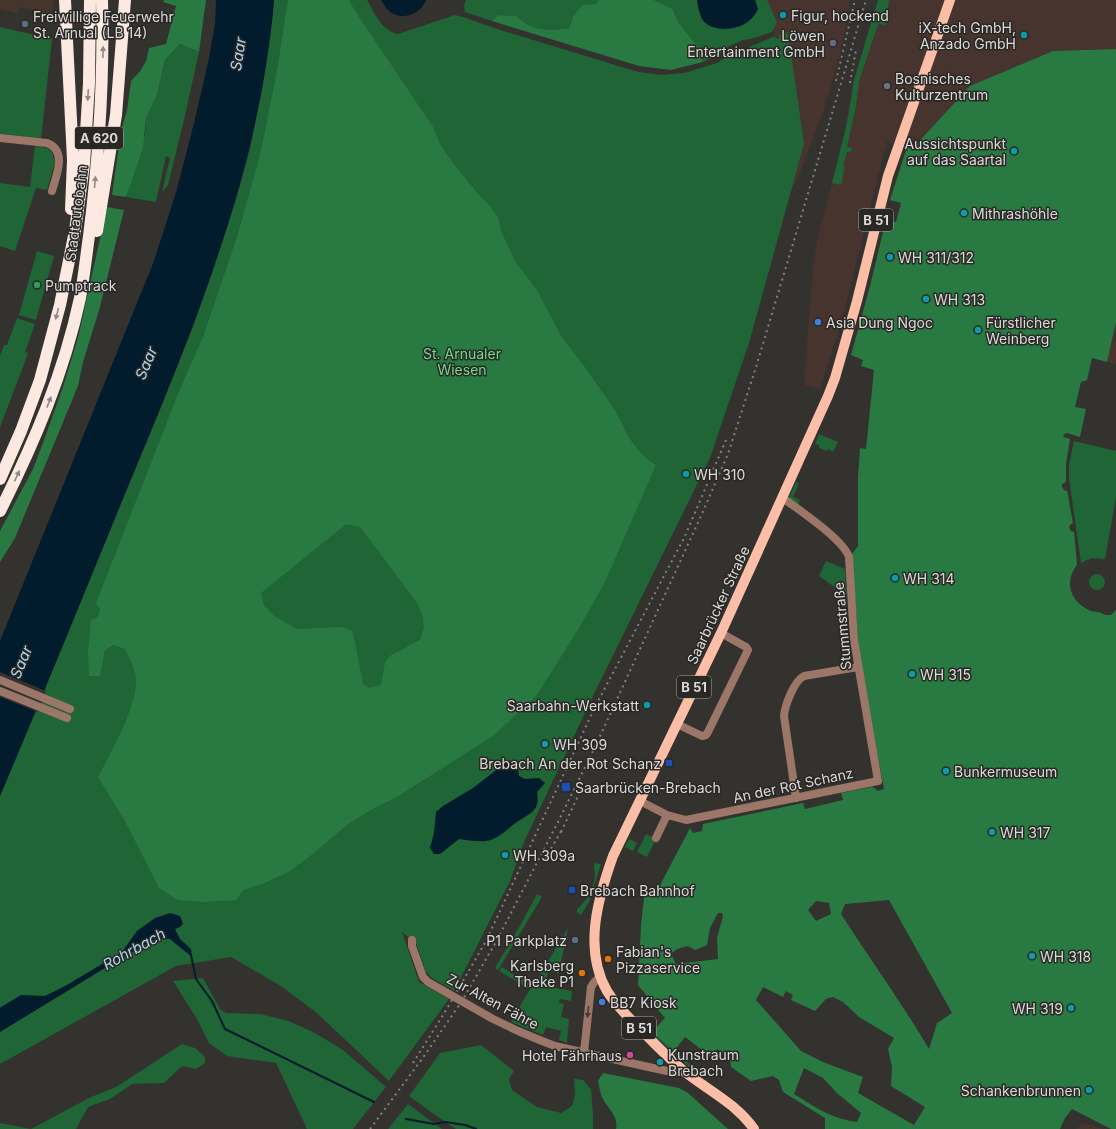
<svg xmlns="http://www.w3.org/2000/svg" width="1116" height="1129" viewBox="0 0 1116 1129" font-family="Inter,sans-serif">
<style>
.commercial{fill:#48342f}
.education{fill:#46352b}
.green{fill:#1f6536}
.forest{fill:#297942;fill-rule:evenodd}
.water{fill:#021c2d}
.pier{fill:#33322f}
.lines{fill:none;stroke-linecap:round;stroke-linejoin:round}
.stream{stroke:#021c2d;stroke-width:2}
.minor{stroke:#9c7668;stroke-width:8}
.primary{stroke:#fcbea7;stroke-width:10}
.motorway{stroke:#fce9e2;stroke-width:12}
.rail{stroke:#82817f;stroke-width:2;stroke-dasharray:2 4;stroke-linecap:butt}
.oneway{fill:#928884}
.oneway2{fill:#463c36}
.culture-dot{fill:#0f9aa8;stroke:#292825;stroke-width:1.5}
.service-dot{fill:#5c6f8a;stroke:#292825;stroke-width:1.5}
.worship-dot{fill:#6b7280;stroke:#292825;stroke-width:1.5}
.leisure-dot{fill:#2e9e5b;stroke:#292825;stroke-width:1.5}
.shop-dot{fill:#3f7fe0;stroke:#292825;stroke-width:1.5}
.transit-dot{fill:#1a4fb4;stroke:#292825;stroke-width:1.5}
.food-dot{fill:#e8710a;stroke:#292825;stroke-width:1.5}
.hotel-dot{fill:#d1479c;stroke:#292825;stroke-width:1.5}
.labels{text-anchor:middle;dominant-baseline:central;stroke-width:3;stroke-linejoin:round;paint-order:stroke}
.shield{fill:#292825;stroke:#a6a5a4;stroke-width:1}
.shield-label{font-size:13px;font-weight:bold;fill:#dcdbda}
.poi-label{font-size:14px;fill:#dcdbda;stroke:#292825;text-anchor:start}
.street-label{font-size:14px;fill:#dcdbda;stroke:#292825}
.park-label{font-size:14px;fill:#72da8e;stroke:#292825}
.water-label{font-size:15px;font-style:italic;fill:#aed6f2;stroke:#292825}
</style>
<rect width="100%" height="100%" fill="#33322f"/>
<!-- commercial -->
<path class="commercial" d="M755,0H850L848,6H850L837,65L823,112L798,178L790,192L797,102L772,26Z
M878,0H1116V49L1053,51L970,86L912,149L886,141L887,144L875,187L842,320L820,389L804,385L813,268L818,236L842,145L854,80Z
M1116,322V364L1107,362Z
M1084,1123L1090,1124L1102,1129H1077L1079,1126Z"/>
<!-- education -->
<path class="education" d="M0,0H54L52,14L20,7L18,14L0,9Z"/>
<!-- green -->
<path class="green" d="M274,0H367C376,15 381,30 398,34L455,15L463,17L497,29L625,68L639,72L661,75L684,73L717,63L726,57L775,36L776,39H779L780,35L788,32L804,144L749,343L710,458L593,696L524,842L510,881L454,991L432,978L426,972L416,943L402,932L419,982L449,999L389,1081L318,1014L281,986L231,957L176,966L0,1064V796L160,410L193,327L209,281L236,200L250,149L262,87L271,29Z
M466,0H599L596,4L573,17L569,28C550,31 532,32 517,16L499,15L492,21L465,12L464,5Z
M654,0H697L699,11L758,9L755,0H767L777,22L772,32L751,39L743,40L723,49L722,53L703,62L699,48L678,22L673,9Z
M878,0H889L886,25L878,24L859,81L856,107L847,147L852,148L851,152H847L843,165H845L841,185L832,183L847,123L854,80Z
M0,27L52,39L41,139L0,134Z
M180,44L199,52L184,120L168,185L162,192L170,158L166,156L156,202L126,197L145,134L146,118L157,95L165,60Z
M35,146L47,148L52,152L55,162L47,190L36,188L15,251L0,246V183L30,187Z
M37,251L54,256L36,320L19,315Z
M17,318L35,324L25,352L28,353L23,367L0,427V356L4,345H7Z
M819,434L838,442L833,452L828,449L827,451L819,448V445L815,444Z
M1074,441L1116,451V497L1105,559L1092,558L1081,563L1069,478V464Z
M796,482L799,483L793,497L800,500L798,505L789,498Z
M826,561L845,569L847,596L819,576Z
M1089 582a8 8 0 1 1 16 0a8 8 0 1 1-16 0Z
M646,834L655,838V841L647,857L637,852Z
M629,839L637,843L633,851L625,847Z
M595,863L601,864L589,902L581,915L577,912V909C586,903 594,887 595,876C595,871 593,867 595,863Z
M537,894L542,897L498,970L495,968L521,924Z
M568,928L559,973L548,971L545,986L572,991L571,1001L560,999L559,1003L564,1004L561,1017L569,1019L567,1043L559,1040L561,1031L546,1027L543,1035L511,1022L530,989L499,971L502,967L533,986Z
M203,978L220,1009L226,1013L260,1014L289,1021L315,1033L343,1050L386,1087L353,1129H307L276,1063L227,1056L209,1043L197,1019L173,981Z
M658,1037L698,1071L695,1072L657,1038Z
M182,1044L195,1048L205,1057V1063L196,1069L182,1066L164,1083L132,1084L110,1099L88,1107L76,1129H0V1123L31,1129L91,1097L116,1087Z
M481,1045L514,1071L509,1079L512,1090L537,1107L561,1113L572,1106L575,1095L574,1079L583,1080L591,1089L593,1113V1129H456L435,1115L409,1096L440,1053Z
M408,1104L442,1129H388Z"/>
<!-- forest -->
<path class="forest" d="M164,0H206L199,52L180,44L165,60L157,95L146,118L143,148L126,197L112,195L121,131L127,110L131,81L141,70L146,61L149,48L166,44L176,6L163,2Z
M288,0H349L355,11L433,127L439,142L450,159L478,194L489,205L498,217L501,231L515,261L537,290L561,336L584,366L615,410L629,438L638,450L648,460L656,465L604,584L579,628L537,695L493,736L397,797L371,810L348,824L314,853L290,871L265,883L243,890L236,900L205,902L178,900L159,888L125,821L98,777C111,752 134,712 136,684C137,672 130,659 125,649L114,645L105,650L100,676H89L88,650L91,620L98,617L100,609L96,603L180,389L203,337L238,234L261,151L277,71ZM345,525H351L361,528L417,603L423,617L424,628L420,640L391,655L385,662L381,685L369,688L363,684L355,642L352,631L343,627L297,629L274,616L264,605L261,593Z
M599,0H654L673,9L678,22L699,48L703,62L671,70L639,66L492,21L498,15L517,16C532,32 550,31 569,28L573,17L582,5L596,4Z
M1116,49V322L1107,362L1092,358L1087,380L1081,382L1075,407L1086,409L1080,437L1067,433L1063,435L1064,437L1070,439L1066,464V482L1062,484V487L1065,491L1067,490L1073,523L1070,525L1069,528L1072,532L1074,531L1077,565C1064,581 1070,600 1087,609C1093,613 1098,610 1105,615H1111L1116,610V1129H1111L1072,1109L1065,1118L1060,1129H825V1118L783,1092L779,1080L773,1076L751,1081L731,1067L730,1059L717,1049L711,1057L685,1037L674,1051L652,1032L665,1018L638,985L641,925L645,889L656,893L690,828L693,833L702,831L703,824L803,803L805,809L843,800L841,793L872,787L876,789L877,791L884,789L861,667L858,640L852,554L858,546V477L860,448L866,449L874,370L861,366L863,360L851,355L870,286L886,220L896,222L901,203L890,200L907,147L912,149L970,86L1053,51ZM889,900L952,1013L937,1023L929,1049C902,1003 870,959 841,914L845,904ZM816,901L829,903L831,914L816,921L808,910ZM718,913H722L723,916L717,938L718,959L676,964L671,954L677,949L688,946L695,950L707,945L710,928ZM763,987L783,997L786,991L793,995L791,1000L815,1011L826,999L833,997L843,1002L859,1017L894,1038L888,1049L892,1067L891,1086L925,1107L914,1125L858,1093L863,1077L823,1062L801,1051L756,1000ZM804,1068L823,1078L837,1093L861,1113L857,1122C830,1118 817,1108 794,1094Z
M107,207L124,210L100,307L83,362L78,386L15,538L0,562V531L33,469L43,443L63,387L78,338Z
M603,1073L679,1088L688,1093L728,1129H616C619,1116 607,1108 602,1097C600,1092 599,1086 598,1081Z"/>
<!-- water -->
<path class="water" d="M216,0H274C260,171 193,330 128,486C86,589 44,693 0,796V641L154,261L177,189L194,123L208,63L215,24Z
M381,0H426C422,12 406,20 394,14C388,12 384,5 381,0Z
M697,0H755L758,9C755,15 752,19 746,23C734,31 710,32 702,19C699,13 698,6 697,0Z
M508,761L518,768L519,776L525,779L539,778L545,783L537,792C541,813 527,814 514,824C507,830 500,836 491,840C481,843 469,840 459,839L440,854H434L430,848L434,833L436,812L443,806L473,788Z
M170,913L180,916L183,924L180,927L175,929L180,939L191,949L192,957L170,939L158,938L128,954L0,1032V1008L1,1007L21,995L45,996L67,985L122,952L137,931L155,918Z"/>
<!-- pier -->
<path class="pier" d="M0,672L46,691L38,712L0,697Z"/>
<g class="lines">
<!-- stream -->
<path class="stream" d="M191,955L196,979L212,1001L225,1029L374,1102
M406,1119L434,1124L445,1122L465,1125L476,1129"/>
<!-- minor -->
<path class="minor" d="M0,138L47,143C68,151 56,176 52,191
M0,680L70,709
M0,691L67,718
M677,724L702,736L706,735L708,732L748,650L746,647L721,633
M796,798L784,716C785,705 794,681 804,676L858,667
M640,801L667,815L686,820L878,781L854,640L849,557C843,539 800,511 783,498
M656,838L667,815
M412,940V946L423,977L428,982L493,1019L518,1031L542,1041L555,1046L653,1068L672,1072H685
M584,1052L591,987L595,981L600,977"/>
<!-- primary -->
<path class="primary" d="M754,1129C737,1105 713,1093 689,1075C673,1063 659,1048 645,1034C631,1020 617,1007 607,991C583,949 598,898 613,856L721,633L828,396L835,378L857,301L888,176L950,0"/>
<!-- motorway -->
<path class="motorway" d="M65,0L73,160L71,209
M97,231L116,115L125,0
M0,479L21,431L40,380L60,305L75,231L84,164L89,83L90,0
M0,511C34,443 64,373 80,298C84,278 86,257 89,236C99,157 104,79 102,0"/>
<!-- rail -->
<path class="rail" d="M836,81L855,0
M850,83L856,50
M561,832L579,794
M545,859L563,828
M413,1063L448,1007L486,941L595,707L685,536L726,440
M370,1129L422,1059L449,1020L462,1001L497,940L558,822L596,745L701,516L728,454L756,367L866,0"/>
</g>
<!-- one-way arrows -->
<defs><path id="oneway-solid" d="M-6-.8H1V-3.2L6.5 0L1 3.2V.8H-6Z"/></defs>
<g class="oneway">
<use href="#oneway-solid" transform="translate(103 52) rotate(-89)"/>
<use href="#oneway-solid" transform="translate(88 95) rotate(93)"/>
<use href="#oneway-solid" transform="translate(95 182) rotate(-85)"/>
<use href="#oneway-solid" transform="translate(57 314) rotate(104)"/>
<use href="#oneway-solid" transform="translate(49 402) rotate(-69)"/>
<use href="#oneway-solid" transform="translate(17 476) rotate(-65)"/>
</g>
<use class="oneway2" href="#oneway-solid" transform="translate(588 1012) rotate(96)"/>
<!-- markers -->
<g class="culture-dot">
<circle cx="783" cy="15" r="4"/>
<circle cx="1024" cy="35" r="4"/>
<circle cx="1014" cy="151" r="4"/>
<circle cx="964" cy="213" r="4"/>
<circle cx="890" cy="257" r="4"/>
<circle cx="926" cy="299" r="4"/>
<circle cx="978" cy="330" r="4"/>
<circle cx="686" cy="474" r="4"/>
<circle cx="895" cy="578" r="4"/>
<circle cx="912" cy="674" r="4"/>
<circle cx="647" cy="705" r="4"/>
<circle cx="545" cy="744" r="4"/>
<circle cx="946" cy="771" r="4"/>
<circle cx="992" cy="832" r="4"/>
<circle cx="505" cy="855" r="4"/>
<circle cx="1032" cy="956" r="4"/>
<circle cx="1071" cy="1008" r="4"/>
<circle cx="660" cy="1062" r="4"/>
<circle cx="1089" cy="1090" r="4"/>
</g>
<g class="service-dot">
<circle cx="25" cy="24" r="4"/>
<circle cx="833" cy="43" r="4"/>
<circle cx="575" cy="940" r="4"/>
</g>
<circle class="worship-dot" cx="887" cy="86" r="4"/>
<circle class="leisure-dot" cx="37" cy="285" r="4"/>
<g class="shop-dot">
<circle cx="818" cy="322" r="4"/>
<circle cx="602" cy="1002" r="4"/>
</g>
<g class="transit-dot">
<rect x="665" y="759" width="8" height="8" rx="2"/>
<rect x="561" y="782" width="10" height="10" rx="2"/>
<rect x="568" y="886" width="8" height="8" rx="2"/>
</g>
<g class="food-dot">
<circle cx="608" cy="959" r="4"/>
<circle cx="582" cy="973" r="4"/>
</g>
<circle class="hotel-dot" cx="630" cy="1055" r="4"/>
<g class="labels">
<!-- shield labels -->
<g class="shield">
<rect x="75" y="127" width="48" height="22" rx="3"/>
<rect x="859" y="209" width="34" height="22" rx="3"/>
<rect x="677" y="676" width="34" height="22" rx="3"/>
<rect x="622" y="1017" width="34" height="22" rx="3"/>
</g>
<g class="shield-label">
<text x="99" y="138">A 620</text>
<text x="876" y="220">B 51</text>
<text x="694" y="687">B 51</text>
<text x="639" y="1028">B 51</text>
</g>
<!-- poi labels -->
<g class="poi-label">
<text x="791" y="15">Figur, hockend</text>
<text x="33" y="16">Freiwillige Feuerwehr<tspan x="33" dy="16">St. Arnual (LB 14)</tspan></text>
<text x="1016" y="27" text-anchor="end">iX-tech GmbH,<tspan x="1016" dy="16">Anzado GmbH</tspan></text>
<text x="825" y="35" text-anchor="end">Löwen<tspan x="825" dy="16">Entertainment GmbH</tspan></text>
<text x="895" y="78">Bosnisches<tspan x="895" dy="16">Kulturzentrum</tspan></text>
<text x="1006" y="143" text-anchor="end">Aussichtspunkt<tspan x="1006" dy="16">auf das Saartal</tspan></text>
<text x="972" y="213">Mithrashöhle</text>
<text x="898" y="257">WH 311/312</text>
<text x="45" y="285">Pumptrack</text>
<text x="934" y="299">WH 313</text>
<text x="826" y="322">Asia Dung Ngoc</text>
<text x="986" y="322">Fürstlicher<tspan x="986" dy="16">Weinberg</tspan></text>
<text x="694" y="474">WH 310</text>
<text x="903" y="578">WH 314</text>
<text x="920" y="674">WH 315</text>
<text x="639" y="705" text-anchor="end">Saarbahn-Werkstatt</text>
<text x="553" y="744">WH 309</text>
<text x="661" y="763" text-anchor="end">Brebach An der Rot Schanz</text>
<text x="954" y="771">Bunkermuseum</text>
<text x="575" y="787">Saarbrücken-Brebach</text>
<text x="1000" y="832">WH 317</text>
<text x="513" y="855">WH 309a</text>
<text x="580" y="890">Brebach Bahnhof</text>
<text x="567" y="940" text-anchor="end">P1 Parkplatz</text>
<text x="616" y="951">Fabian's<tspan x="616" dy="16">Pizzaservice</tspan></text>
<text x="1040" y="956">WH 318</text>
<text x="574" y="965" text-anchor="end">Karlsberg<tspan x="574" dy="16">Theke P1</tspan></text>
<text x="610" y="1002">BB7 Kiosk</text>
<text x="1063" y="1008" text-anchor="end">WH 319</text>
<text x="668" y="1054">Kunstraum<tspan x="668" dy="16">Brebach</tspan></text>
<text x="622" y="1055" text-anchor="end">Hotel Fährhaus</text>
<text x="1081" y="1090" text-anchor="end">Schankenbrunnen</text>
</g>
<!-- street labels -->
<g class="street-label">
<text transform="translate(76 213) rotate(-83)">Stadtautobahn</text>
<text transform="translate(718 605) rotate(-65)">Saarbrücker Straße</text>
<text transform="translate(842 626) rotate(-95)">Stummstraße</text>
<text transform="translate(793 785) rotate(-12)">An der Rot Schanz</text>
<text transform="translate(493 1001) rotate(28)">Zur Alten Fähre</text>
</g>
<!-- park labels -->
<g class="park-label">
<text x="462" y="353">St. Arnualer<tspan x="462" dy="16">Wiesen</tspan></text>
</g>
<!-- water labels -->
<g class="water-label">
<text transform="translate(238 54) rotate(-81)">Saar</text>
<text transform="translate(146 363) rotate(-67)">Saar</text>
<text transform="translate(21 662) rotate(-67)">Saar</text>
<text transform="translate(134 949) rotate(-29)">Rohrbach</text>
</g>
</g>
</svg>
